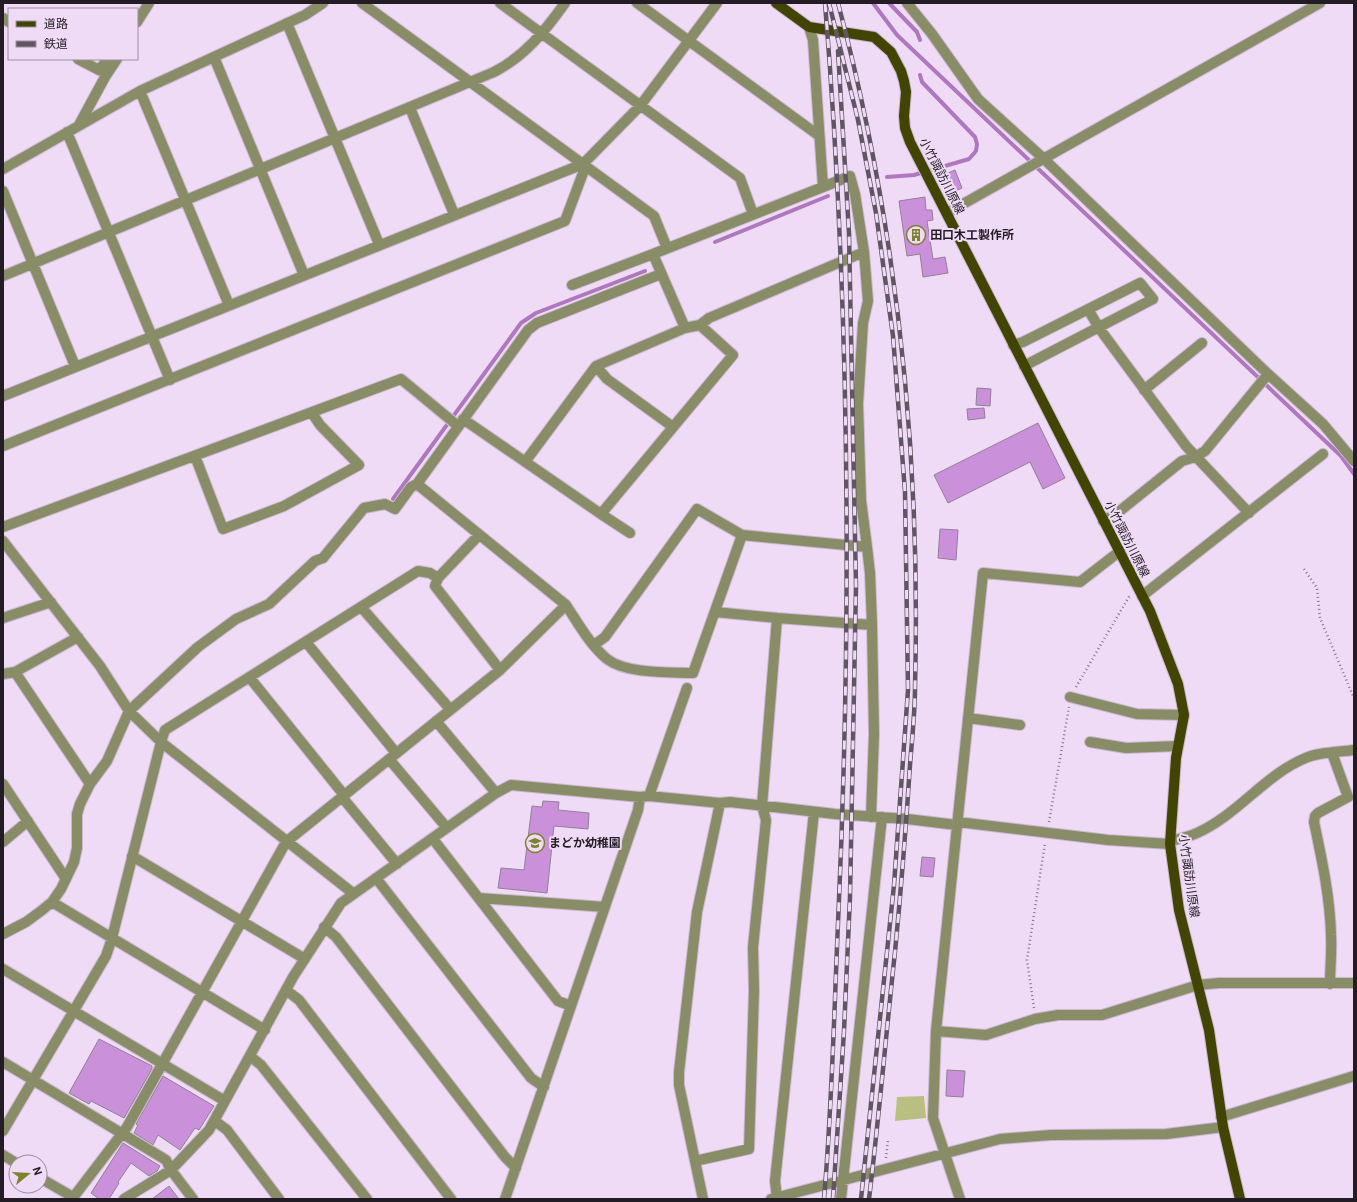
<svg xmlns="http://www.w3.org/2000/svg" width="1357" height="1202" viewBox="0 0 1357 1202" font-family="Roboto,'Noto Sans JP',sans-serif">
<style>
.green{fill:#b9bf81}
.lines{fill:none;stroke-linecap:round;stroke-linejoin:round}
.stream{stroke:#af78be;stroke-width:4}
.building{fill:#ca91da;stroke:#917f96}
.minor-casing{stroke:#cab9d0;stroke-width:12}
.major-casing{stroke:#cab9d0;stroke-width:12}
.path{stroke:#847788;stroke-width:2.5;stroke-dasharray:1 3;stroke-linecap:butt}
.minor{stroke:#888c67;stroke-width:10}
.major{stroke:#414403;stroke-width:10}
.rail-casing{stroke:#605563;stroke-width:4.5}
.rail{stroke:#efdbf5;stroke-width:3;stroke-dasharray:9;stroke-linecap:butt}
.labels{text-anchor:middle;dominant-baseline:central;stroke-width:4;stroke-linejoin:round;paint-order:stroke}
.street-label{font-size:12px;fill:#231c25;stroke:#efdbf5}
.poi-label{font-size:12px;font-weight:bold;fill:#231c25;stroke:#efdbf5;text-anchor:start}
</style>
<rect width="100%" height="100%" fill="#efdbf5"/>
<!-- green -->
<path class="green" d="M924,1096L926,1118L895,1121L897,1097Z"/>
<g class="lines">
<!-- stream -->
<path class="stream" d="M873,3L897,35L1341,456L1354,474
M889,3L917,32L920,40
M887,177L914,175L969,159L976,151L977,144L975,137L922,82L920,75
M715,242L828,196
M393,499L521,323L536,313L645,271"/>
</g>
<!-- building -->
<path class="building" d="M955,170L962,188L949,194L941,176Z
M925,197L926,210H932L933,220L927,221L933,259L945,257L948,273L923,277L920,254L907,256L899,201Z
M977,388L991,389L990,406L976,405Z
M984,408L985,418L968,420L967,409Z
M1038,423L1065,478L1043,489L1030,462L948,503L934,475Z
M940,529L958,530L956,560L938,558Z
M543,801L559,802L558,810L589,813L588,829L554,826L547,893L498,888L501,868L524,870L532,806L542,807Z
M922,857L935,858L933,877L920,876Z
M99,1039L152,1066V1069L124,1118L91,1101L89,1104L69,1093Z
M947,1070L965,1071L963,1097L946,1096Z
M163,1076L214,1106L199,1130L195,1128L180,1150L158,1135L153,1145L134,1133L138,1125L136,1124Z
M123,1143L160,1166L157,1171L149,1176L131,1163L118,1182L119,1183L109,1199H99L91,1193Z
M169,1186L179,1199H152Z"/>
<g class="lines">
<defs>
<path id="minor" d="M362,3L654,216L667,248
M500,3L740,178L753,214
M637,3L818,135
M907,3L932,34L978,99L1044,159L1268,374L1323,424L1354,461
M3,18L9,22
M137,22L149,3
M287,23L379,244
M214,57L304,275
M78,59L99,70L108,59
M140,91L229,305
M410,108L454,214
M79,125L105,77L117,59
M67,132L170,380
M3,169L140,91L305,15L323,3
M823,187L850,176L855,194L864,252L868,301L863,323L858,404L861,500L867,547
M3,191L75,366
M947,213L1320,3
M3,276L494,72C525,56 545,31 565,3
M572,285L653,254
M1088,309L1099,328L1186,446L1249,513
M700,325L709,318L864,252
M685,328L653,254L823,187L813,40L809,27
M1013,345L1023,342L1140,283L1153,299L1024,366
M596,366L607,379L673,427
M1144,390L1202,343
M3,396L583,164L640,106L717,3
M463,419L601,514L733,355L700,325L685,328L596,366L525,462
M3,446L565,221L583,173V164
M195,456L223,529L284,506L359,465L320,425L312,413
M417,484L566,605
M601,514L630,533
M1103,521L1116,514L1182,461L1195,457L1205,451L1268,374
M3,527L401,379L458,426
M479,535L438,578L435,586L500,670
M3,541L100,666L129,711L161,742L354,894
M1142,596L1323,454
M362,608L450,709
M715,612L777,618
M3,618L51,602
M306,642L396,753
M594,645L605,637L697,509L742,535
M15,672L90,784
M3,674L15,672L78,637
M250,678L344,795
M1070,697L1137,714L1184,715
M968,718L1020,725
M436,721L496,793
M1090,742L1126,748L1178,746
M389,759L447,828
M3,784L66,879
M649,796L687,688
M342,797L397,864
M871,817L874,734L872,625
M958,822L1108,840L1170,844
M433,839L558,1001L571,1006
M1170,841C1179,839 1188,837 1197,833C1238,815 1266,773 1308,757C1320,752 1340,752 1354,750
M3,842L28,821
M132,856L305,959
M376,878L531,1078L544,1087
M479,898L605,907
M52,902L265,1030
M324,927L336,937L505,1157L516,1168
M3,934L26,922L41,911L52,902L61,889L74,862L77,848V814L80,804L90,784L107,761L129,711L198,647L236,619L269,604L315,561L323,558L364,508L385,504L395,509L411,487L417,484L528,330L537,323L661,274
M3,969L225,1101
M1330,984C1330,968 1332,951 1331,935C1330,897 1322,860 1314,822L1315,816L1318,813L1348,797L1332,753
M286,990L299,1000L451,1199
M936,1031L986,1035L1035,1019L1058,1015H1102L1198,985L1219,983H1354
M250,1056L261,1065L367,1199
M3,1062L166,1160L171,1170L193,1199
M1221,1117L1354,1076
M215,1121L227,1130L279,1199
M3,1131L106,956L112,938L161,742L165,730L418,571L430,573L438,578
M3,1155L16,1163
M40,1178L73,1197
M777,1198L775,1181L814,812
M72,1199L127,1127L286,842L500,670L566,605C578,623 590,645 607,659C626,674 669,672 693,673L742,535L867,547L870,573L872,625L777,618L762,806L766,820L753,947L754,991L749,1149L695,1161
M124,1199L171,1170L209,1130L293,977L341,903L496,793L511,785L640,797L649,796L720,803L730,802L835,814L907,819L957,825
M505,1199L638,810L640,797
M703,1199L679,1085V1072L697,912L720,803
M771,1199L1000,1139L1051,1135L1166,1134L1223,1127
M841,1199L882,817
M960,1199L933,1118L936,1031L983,573L1080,582L1120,551"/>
<path id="major" d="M776,3L809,27L874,37L891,52L901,71L904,81L906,92L904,116L905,128L910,142L1150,611L1178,684L1184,715L1176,758L1170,844L1179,910L1209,1030L1223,1127L1240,1199"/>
</defs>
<!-- minor casing -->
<use href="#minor" class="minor-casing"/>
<!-- major casing -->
<use href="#major" class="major-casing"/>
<!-- path -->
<path class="path" d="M1304,569L1317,588L1320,618L1354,698
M1076,687L1130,595
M1049,822L1069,707
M1034,1008L1027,960L1045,843
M886,1158L888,1140"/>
<!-- minor -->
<use href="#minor" class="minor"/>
<!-- major -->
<use href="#major" class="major"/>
<defs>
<path id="rail" d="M829,3L858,120L876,213L893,336L905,492L908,690L894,885L861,1199
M838,3C897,225 921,457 915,687C915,713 912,739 910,765C906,827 901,890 895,952C886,1034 879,1117 869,1199
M824,1199C832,1107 834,1015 838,923C852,617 850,308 825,3
M833,1199L844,1031L850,897L856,586L849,233L838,51"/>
</defs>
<!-- rail casing -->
<use href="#rail" class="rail-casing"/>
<!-- rail -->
<use href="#rail" class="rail"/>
</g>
<!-- icons -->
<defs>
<symbol id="building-ring" viewBox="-11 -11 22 22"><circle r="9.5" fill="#efdbf5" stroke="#7d822d" stroke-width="1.5"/><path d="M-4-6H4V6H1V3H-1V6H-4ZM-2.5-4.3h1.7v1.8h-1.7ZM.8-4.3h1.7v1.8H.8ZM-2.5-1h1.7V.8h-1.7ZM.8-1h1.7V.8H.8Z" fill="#7d822d"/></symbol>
<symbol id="school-ring" viewBox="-11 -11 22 22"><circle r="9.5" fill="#efdbf5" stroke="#7d822d" stroke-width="1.5"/><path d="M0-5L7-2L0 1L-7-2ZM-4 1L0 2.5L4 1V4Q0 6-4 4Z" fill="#7d822d"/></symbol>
</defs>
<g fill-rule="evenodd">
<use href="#building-ring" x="905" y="224" width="22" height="22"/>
<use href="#school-ring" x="524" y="832" width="22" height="22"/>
</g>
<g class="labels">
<!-- street labels -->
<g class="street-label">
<text transform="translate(942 176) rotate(63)">小竹諏訪川原線</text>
<text transform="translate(1127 539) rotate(63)">小竹諏訪川原線</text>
<text transform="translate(1189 876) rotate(82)">小竹諏訪川原線</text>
</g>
<!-- poi labels -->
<g class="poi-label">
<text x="930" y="235">田口木工製作所</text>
<text x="549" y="843">まどか幼稚園</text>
</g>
</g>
<!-- border -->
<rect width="1357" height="1202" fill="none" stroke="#231c25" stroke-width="8"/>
<!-- legend -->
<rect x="8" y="8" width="130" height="52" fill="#efdbf5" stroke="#9d8fa2"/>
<rect x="16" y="21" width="20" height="6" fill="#414403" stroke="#9d8fa2"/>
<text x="44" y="28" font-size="12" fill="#231c25">道路</text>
<rect x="16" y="41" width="20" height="6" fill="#605563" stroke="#9d8fa2"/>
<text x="44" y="48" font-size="12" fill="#231c25">鉄道</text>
<!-- north arrow -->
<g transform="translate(28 1174) rotate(72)"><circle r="19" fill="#efdbf5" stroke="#9d8fa2"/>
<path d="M0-3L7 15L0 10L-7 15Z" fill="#7d822d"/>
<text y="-6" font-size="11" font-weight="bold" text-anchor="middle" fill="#231c25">N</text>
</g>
</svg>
